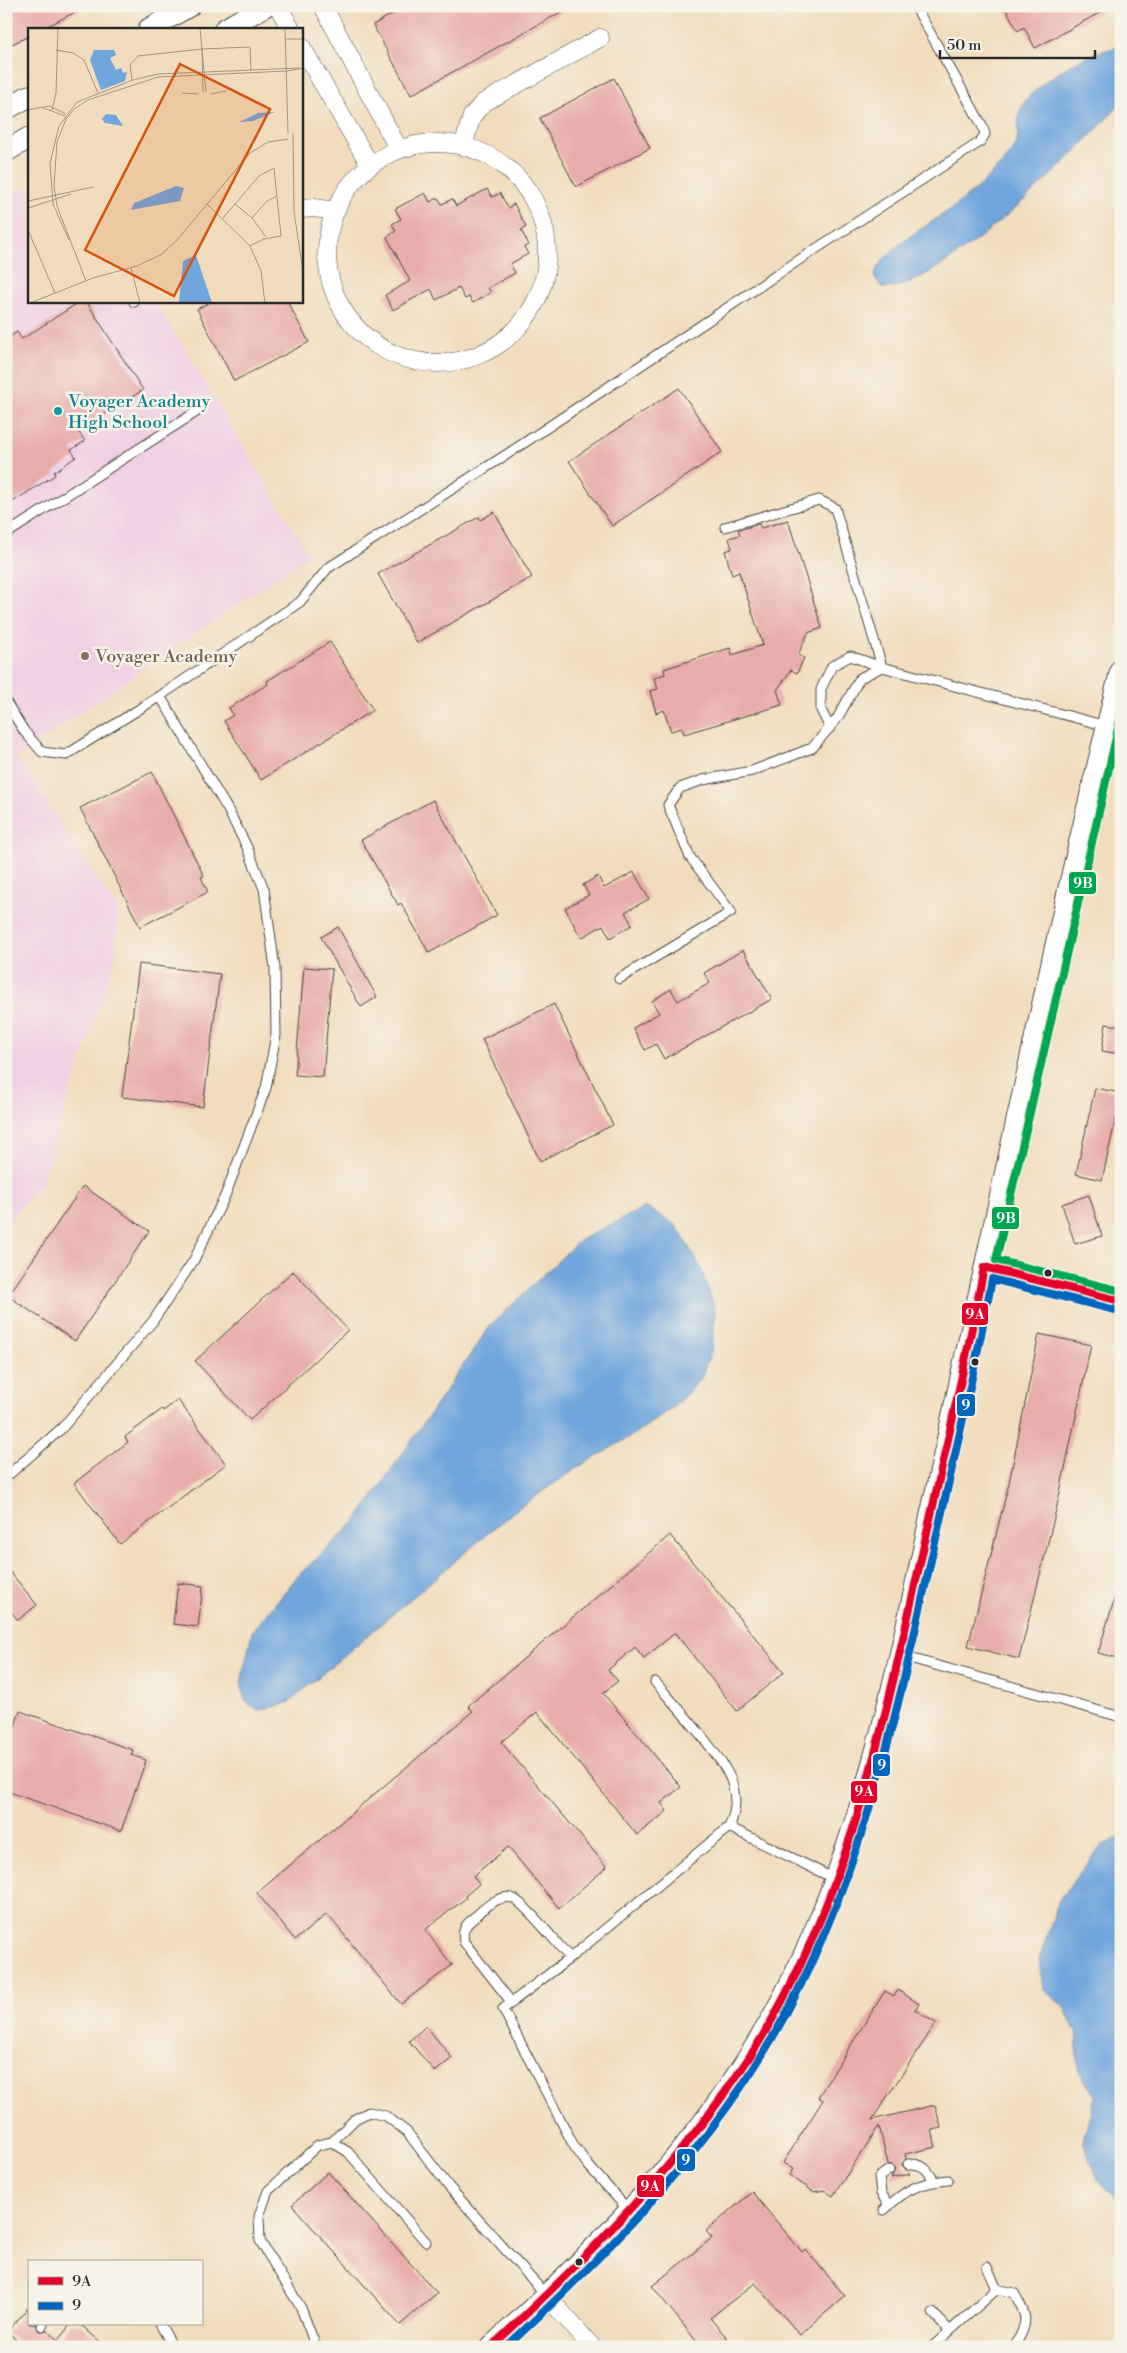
<svg xmlns="http://www.w3.org/2000/svg" width="1127" height="2353" viewBox="0 0 1127 2353" font-family="'Libre Bodoni',serif">
<style>
.built{fill:#f0d0e4}
.water{fill:#70a5dd;stroke:#4e6884}
.building{fill:#e8acaa}
.lines{fill:none;stroke-linecap:round;stroke-linejoin:round}
.service-casing{stroke:#494641;stroke-width:11}
.minor-casing{stroke:#494641;stroke-width:19}
.tertiary-casing{stroke:#494641;stroke-width:23}
.service{stroke:#fff;stroke-width:9}
.minor{stroke:#fff;stroke-width:18}
.tertiary{stroke:#fff;stroke-width:21}
.bus-1-casing{stroke:#f7f3e8;stroke-width:11}
.bus-2-casing{stroke:#f7f3e8;stroke-width:11}
.bus-3-casing{stroke:#f7f3e8;stroke-width:11}
.bus-1{stroke:#e4002b;stroke-width:8}
.bus-2{stroke:#0065bd;stroke-width:8}
.bus-3{stroke:#00a651;stroke-width:8}
.culture-dot{fill:#0f9aa8;stroke:#f7f3e8;stroke-width:2}
.education-dot{fill:#8d6e63;stroke:#f7f3e8;stroke-width:2}
.bus-dot{fill:#2b2b2b;stroke:#f7f3e8;stroke-width:2}
.labels{text-anchor:middle;dominant-baseline:central;stroke-width:5;stroke-linejoin:round;paint-order:stroke}
.culture-label{font-size:18px;fill:#0d838f;stroke:#f7f3e8;text-anchor:start}
.education-label{font-size:18px;fill:#785e54;stroke:#f7f3e8;text-anchor:start}
.inset-road{fill:none;stroke:#a29683;stroke-width:1}
.view{fill:#d5540f;fill-opacity:0.15;stroke:#d5540f;stroke-width:2.5}
.inset-edge{fill:none;stroke:#2b2b2b;stroke-width:2.5}
.line-badge{stroke:#f7f3e8;stroke-width:2}
.badge-label{font-size:14px;text-anchor:middle;font-weight:bold;fill:#fff}
</style>
<rect width="100%" height="100%" fill="#f7f3e8"/>
<filter id="ink" filterUnits="userSpaceOnUse"><feTurbulence type="fractalNoise" baseFrequency=".02" numOctaves="2"/><feDisplacementMap in="SourceGraphic" scale="10" xChannelSelector="R" yChannelSelector="G"/><feConvolveMatrix kernelMatrix="1 2 1 2 8 2 1 2 1" color-interpolation-filters="sRGB"/></filter>
<filter id="wash" filterUnits="userSpaceOnUse"><feTurbulence type="fractalNoise" baseFrequency=".0096" numOctaves="4" result="noise"/><feDisplacementMap in="SourceGraphic" scale="20" xChannelSelector="R" yChannelSelector="G"/><feGaussianBlur stdDeviation="1.12" result="paint"/><feColorMatrix in="noise" values="0 0 0 0 0 0 0 0 0 0 0 0 0 0 0 0 0 1.4 0 .05"/><feComposite in="paint" operator="in"/></filter>
<g filter="url(#wash)">
<rect width="100%" height="100%" fill="#f1ddbe"/>
<!-- built -->
<path class="built" d="M29,185V301H155L309,555L17,757L118,911L116,957L73,1083L42,1183L6,1224V196Z"/>
<!-- water -->
<path class="water" d="M1121,46V103C1082,147 941,291 883,288L874,277C880,250 933,223 955,206C972,193 1011,160 1017,140C1019,129 1017,116 1022,106C1031,88 1073,61 1092,55C1101,51 1111,49 1121,46Z
M646,1207L676,1225L701,1268L715,1310L712,1349L701,1378L675,1406L633,1435L572,1471L513,1512L288,1703L257,1711L245,1700L241,1683L252,1632L297,1577L357,1520L490,1326L580,1240Z
M1121,1837V2201L1098,2180L1083,2141L1095,2096L1079,2071L1076,2032L1064,2007L1043,1989L1039,1960L1059,1900L1101,1846Z"/>
<g id="blocks">
<!-- building -->
<path class="building" d="M6,6H87L42,29H29V36L6,47Z
M407,6H572L411,95L373,25Z
M1004,6H1112L1035,48L1024,27L1018,31Z
M614,78L650,148L576,187L540,118Z
M487,189L492,197L500,193L508,208L514,204L526,227L521,230L529,245L524,247L528,254L510,264L515,273L488,288L491,292L473,303L469,297L465,299L459,288L436,300L431,289L393,310L385,295L410,281L387,237L396,231L392,224L401,219L395,209L425,193L430,202L438,198L442,204L452,199L456,206Z
M81,301H86L143,390L78,431L85,441L71,450L76,457L54,472L55,475L6,506V339L17,332L22,339Z
M212,301H287L309,342L234,381L197,309Z
M679,388L722,452L612,526L569,461Z
M494,512L532,577L417,643L378,574L479,517L481,520Z
M788,520L822,628L808,633L798,655L804,658L797,673L791,670L777,690L782,705L684,734L682,728L671,731L664,710L656,713L650,691L658,689L654,678L665,674L664,669L730,648L732,655L763,645L739,572L732,575L725,551L732,549L729,538L740,535L738,530L759,524L761,528Z
M330,642L373,710L261,780L224,721L233,715L229,708L268,684L267,681Z
M152,772L204,876L201,877L208,892L140,927L80,808Z
M433,800L497,915L429,953L401,903L398,905L361,840Z
M634,872L649,899L625,912L632,925L610,938L603,925L581,938L565,908L589,895L583,885L598,876L604,888Z
M338,927L377,997L361,1007L321,937Z
M743,950L772,999L664,1059L656,1044L645,1050L633,1028L659,1013L652,1001L671,989L678,1001L710,983L704,973Z
M139,964L220,974L203,1107L122,1097Z
M304,967L332,969L323,1077L295,1075Z
M554,1004L613,1125L540,1161L482,1039Z
M1106,1024L1121,1026V1054L1102,1051Z
M1095,1088L1121,1093V1119L1116,1118L1102,1180L1076,1174Z
M83,1186L149,1231L75,1341L8,1296Z
M1089,1195L1102,1236L1075,1244L1062,1204Z
M293,1271L348,1330L250,1420L195,1361Z
M1039,1334L1091,1345L1057,1506L1019,1659L968,1646L1009,1483Z
M178,1400L226,1464L120,1544L74,1483L128,1442L125,1437L162,1409L163,1411Z
M670,1535L784,1672L737,1711L675,1633L644,1658L635,1647L608,1670L618,1681L603,1693L681,1787L661,1803L667,1811L637,1835L537,1712L501,1742L607,1867L559,1908L508,1847L473,1876L479,1884L465,1896L466,1898L425,1930L452,1965L401,2004L327,1914L295,1940L257,1893L473,1711L468,1706Z
M6,1567L37,1605L18,1620L6,1606Z
M178,1583L203,1586L198,1627L173,1624Z
M1117,1591H1121V1659L1098,1653Z
M20,1711L133,1750L131,1755L146,1760L121,1831L6,1791V1751Z
M898,1990L919,2004L915,2010L936,2023L872,2120L935,2105L941,2128L932,2130L936,2147L905,2154L906,2158L902,2165L910,2174L891,2178L895,2169L892,2165L888,2164L879,2126L833,2196L824,2190L814,2192L789,2175L793,2169L783,2163L823,2100L818,2097L885,1991L894,1996Z
M426,2026L452,2058L435,2072L409,2041Z
M328,2172L437,2293L400,2325L292,2205Z
M752,2192L802,2252L805,2249L845,2296L800,2335L755,2283L710,2318L735,2347H701L652,2286L712,2238L706,2231Z
M29,2307V2324H36L39,2331L47,2330L58,2340L71,2324H80L106,2347H30L27,2340L19,2342L7,2332Z"/>
</g>
</g>
<g filter="url(#ink)">
<use href="#blocks" fill-opacity="0" stroke="#494641" stroke-width="1"/>
<g class="lines">
<defs>
<path id="service" d="M134,302L135,301
M725,527L819,500L835,508L882,667L1107,726
M6,534L201,409
M6,702L24,731L42,752L66,755L160,696L300,602L328,568L509,453L808,254L980,142L985,134L982,125L915,6
M830,728L821,710V689L832,666L850,656L882,667
M619,979L731,912L690,857L668,805L680,788L703,780L752,771L812,748L837,719L860,678L882,667
M6,1477L62,1428L153,1321L194,1260L225,1196L266,1088L276,1035L275,968L264,889L247,847L228,810L160,696
M899,1655L1121,1717
M655,1682C675,1705 724,1757 732,1783C737,1799 736,1812 729,1827
M512,2003L464,1942C461,1927 468,1923 478,1914C487,1906 499,1895 512,1898C523,1901 560,1947 570,1958
M332,2142L355,2119L369,2112L386,2116L407,2132L449,2187L546,2295
M908,2164C923,2163 927,2169 935,2182
M889,2170L879,2177L881,2193L889,2206
M884,2210C906,2189 918,2183 948,2180
M629,2211L588,2165L574,2146L503,2009L570,1958L729,1827L835,1879
M987,2267L997,2289
M933,2313L950,2331
M160,2324L173,2347
M42,2326L43,2324
M24,2347V2346
M316,2347L301,2308L260,2241L259,2216L268,2191L318,2145L332,2142L348,2152L426,2242
M932,2347L997,2289L1014,2293C1026,2313 1030,2322 1016,2343"/>
<path id="minor" d="M278,6L291,29
M323,6L399,150
M301,46L370,165
M327 253a110 110 0 1 1 220 0a110 110 0 1 1-220 0Z
M463,146L472,116L483,103L600,38
M301,209L314,208L335,211
M984,1267L1121,1301
M546,2295L592,2347"/>
<path id="tertiary" d="M149,29L189,6
M225,29L265,6
M6,109L29,96
M6,151L29,138
M491,2347C604,2244 712,2134 784,1996C870,1832 903,1639 943,1460C1001,1196 1056,932 1121,670"/>
</defs>
<!-- service casing -->
<use href="#service" class="service-casing"/>
<!-- minor casing -->
<use href="#minor" class="minor-casing"/>
<!-- tertiary casing -->
<use href="#tertiary" class="tertiary-casing"/>
<!-- service -->
<use href="#service" class="service"/>
<!-- minor -->
<use href="#minor" class="minor"/>
<!-- tertiary -->
<use href="#tertiary" class="tertiary"/>
<defs>
<path id="bus-1" d="M491,2347C589,2256 682,2162 754,2050C845,1906 881,1736 918,1572C941,1470 965,1369 984,1267L1121,1301"/>
<path id="bus-2" d="M506,2347C602,2258 695,2164 764,2052C854,1905 892,1735 929,1569C951,1472 974,1376 992,1279L1119,1311"/>
<path id="bus-3" d="M1121,716L996,1260L1121,1291"/>
</defs>
<!-- bus-1 casing -->
<use href="#bus-1" class="bus-1-casing"/>
<!-- bus-2 casing -->
<use href="#bus-2" class="bus-2-casing"/>
<!-- bus-3 casing -->
<use href="#bus-3" class="bus-3-casing"/>
<!-- bus-1 -->
<use href="#bus-1" class="bus-1"/>
<!-- bus-2 -->
<use href="#bus-2" class="bus-2"/>
<!-- bus-3 -->
<use href="#bus-3" class="bus-3"/>
</g>
</g>
<!-- markers -->
<circle class="culture-dot" cx="58" cy="411" r="5"/>
<circle class="education-dot" cx="85" cy="656" r="5"/>
<g class="bus-dot">
<circle cx="1048" cy="1273" r="4.5"/>
<circle cx="975" cy="1362" r="4.5"/>
<circle cx="579" cy="2262" r="4.5"/>
</g>
<g class="labels">
<!-- culture labels -->
<g class="culture-label">
<text x="68" y="401">Voyager Academy<tspan x="68" dy="21">High School</tspan></text>
</g>
<!-- education labels -->
<g class="education-label">
<text x="95" y="656">Voyager Academy</text>
</g>
</g>
<!-- overview -->
<g transform="translate(28 28)">
<rect width="275" height="275" fill="#f1ddbe"/>
<path d="M66,22H86L88,27L82,30L88,42L93,40L95,45L99,44L97,53L73,62L62,32ZM247,84L225,93L211,94L230,85ZM78,86L88,87L95,98L77,95L74,91ZM148,158L156,160L152,173L103,182L106,175ZM168,227L184,275H151L155,233Z" fill="#70a5dd"/>
<path class="inset-road" d="M172,0L178,64M257,0L260,105M258,11H275M174,21L175,64M28,22L45,25L56,32L70,65M104,52L102,37L110,28L174,21L222,19L223,43M154,65L170,66M183,66L198,63M13,79L37,88M0,82L21,78L38,86M24,82L28,65L30,1M265,105L266,184L275,243M0,173L65,159M179,176L222,218L233,243L237,275M207,176L224,190L238,209M0,180L43,166M195,190L231,148L246,140L253,208L236,211L222,218M224,190L239,173L249,168M0,202L27,265M41,212L25,176L22,135L31,98L49,74L105,52L130,46L271,40M103,240L112,275M58,253L29,178L26,158L29,114L38,91L46,81L60,72L130,49L259,43L275,40V52M2,275L65,250L109,238L134,226L149,212L222,125L240,114L260,111"/>
<path class="view" d="M152,36L242,81L146,268L57,222Z"/>
<rect width="275" height="275" class="inset-edge"/>
</g>
<g class="line-badge">
<rect x="1068" y="871" width="29" height="24" rx="5" fill="#00a651"/>
<rect x="991" y="1206" width="29" height="24" rx="5" fill="#00a651"/>
<rect x="961" y="1302" width="28" height="24" rx="5" fill="#e4002b"/>
<rect x="956" y="1393" width="20" height="24" rx="5" fill="#0065bd"/>
<rect x="872" y="1753" width="19" height="24" rx="5" fill="#0065bd"/>
<rect x="850" y="1780" width="28" height="24" rx="5" fill="#e4002b"/>
<rect x="676" y="2148" width="20" height="24" rx="5" fill="#0065bd"/>
<rect x="636" y="2174" width="29" height="24" rx="5" fill="#e4002b"/>
</g>
<g class="badge-label">
<text x="1083" y="888">9B</text>
<text x="1006" y="1223">9B</text>
<text x="975" y="1319">9A</text>
<text x="966" y="1410">9</text>
<text x="882" y="1770">9</text>
<text x="864" y="1796">9A</text>
<text x="686" y="2165">9</text>
<text x="650" y="2191">9A</text>
</g>
<!-- margin -->
<rect width="1127" height="2353" fill="none" stroke="#f7f3e8" stroke-width="25"/>
<!-- legend -->
<rect x="28" y="2260" width="175" height="65" fill="#f7f3e8" stroke="#a5a39c"/>
<rect x="38" y="2277" width="25" height="8" fill="#e4002b" stroke="#a5a39c"/>
<text x="72" y="2286" font-size="15" fill="#2b2b2b">9A</text>
<rect x="38" y="2302" width="25" height="8" fill="#0065bd" stroke="#a5a39c"/>
<text x="72" y="2310" font-size="15" fill="#2b2b2b">9</text>
<!-- scale -->
<path d="M940 50v8h155v-8" fill="none" stroke="#2b2b2b" stroke-width="2.5"/>
<text x="947" y="50" font-size="15" fill="#2b2b2b" stroke="#f7f3e8" stroke-width="4" paint-order="stroke">50 m</text>
</svg>
